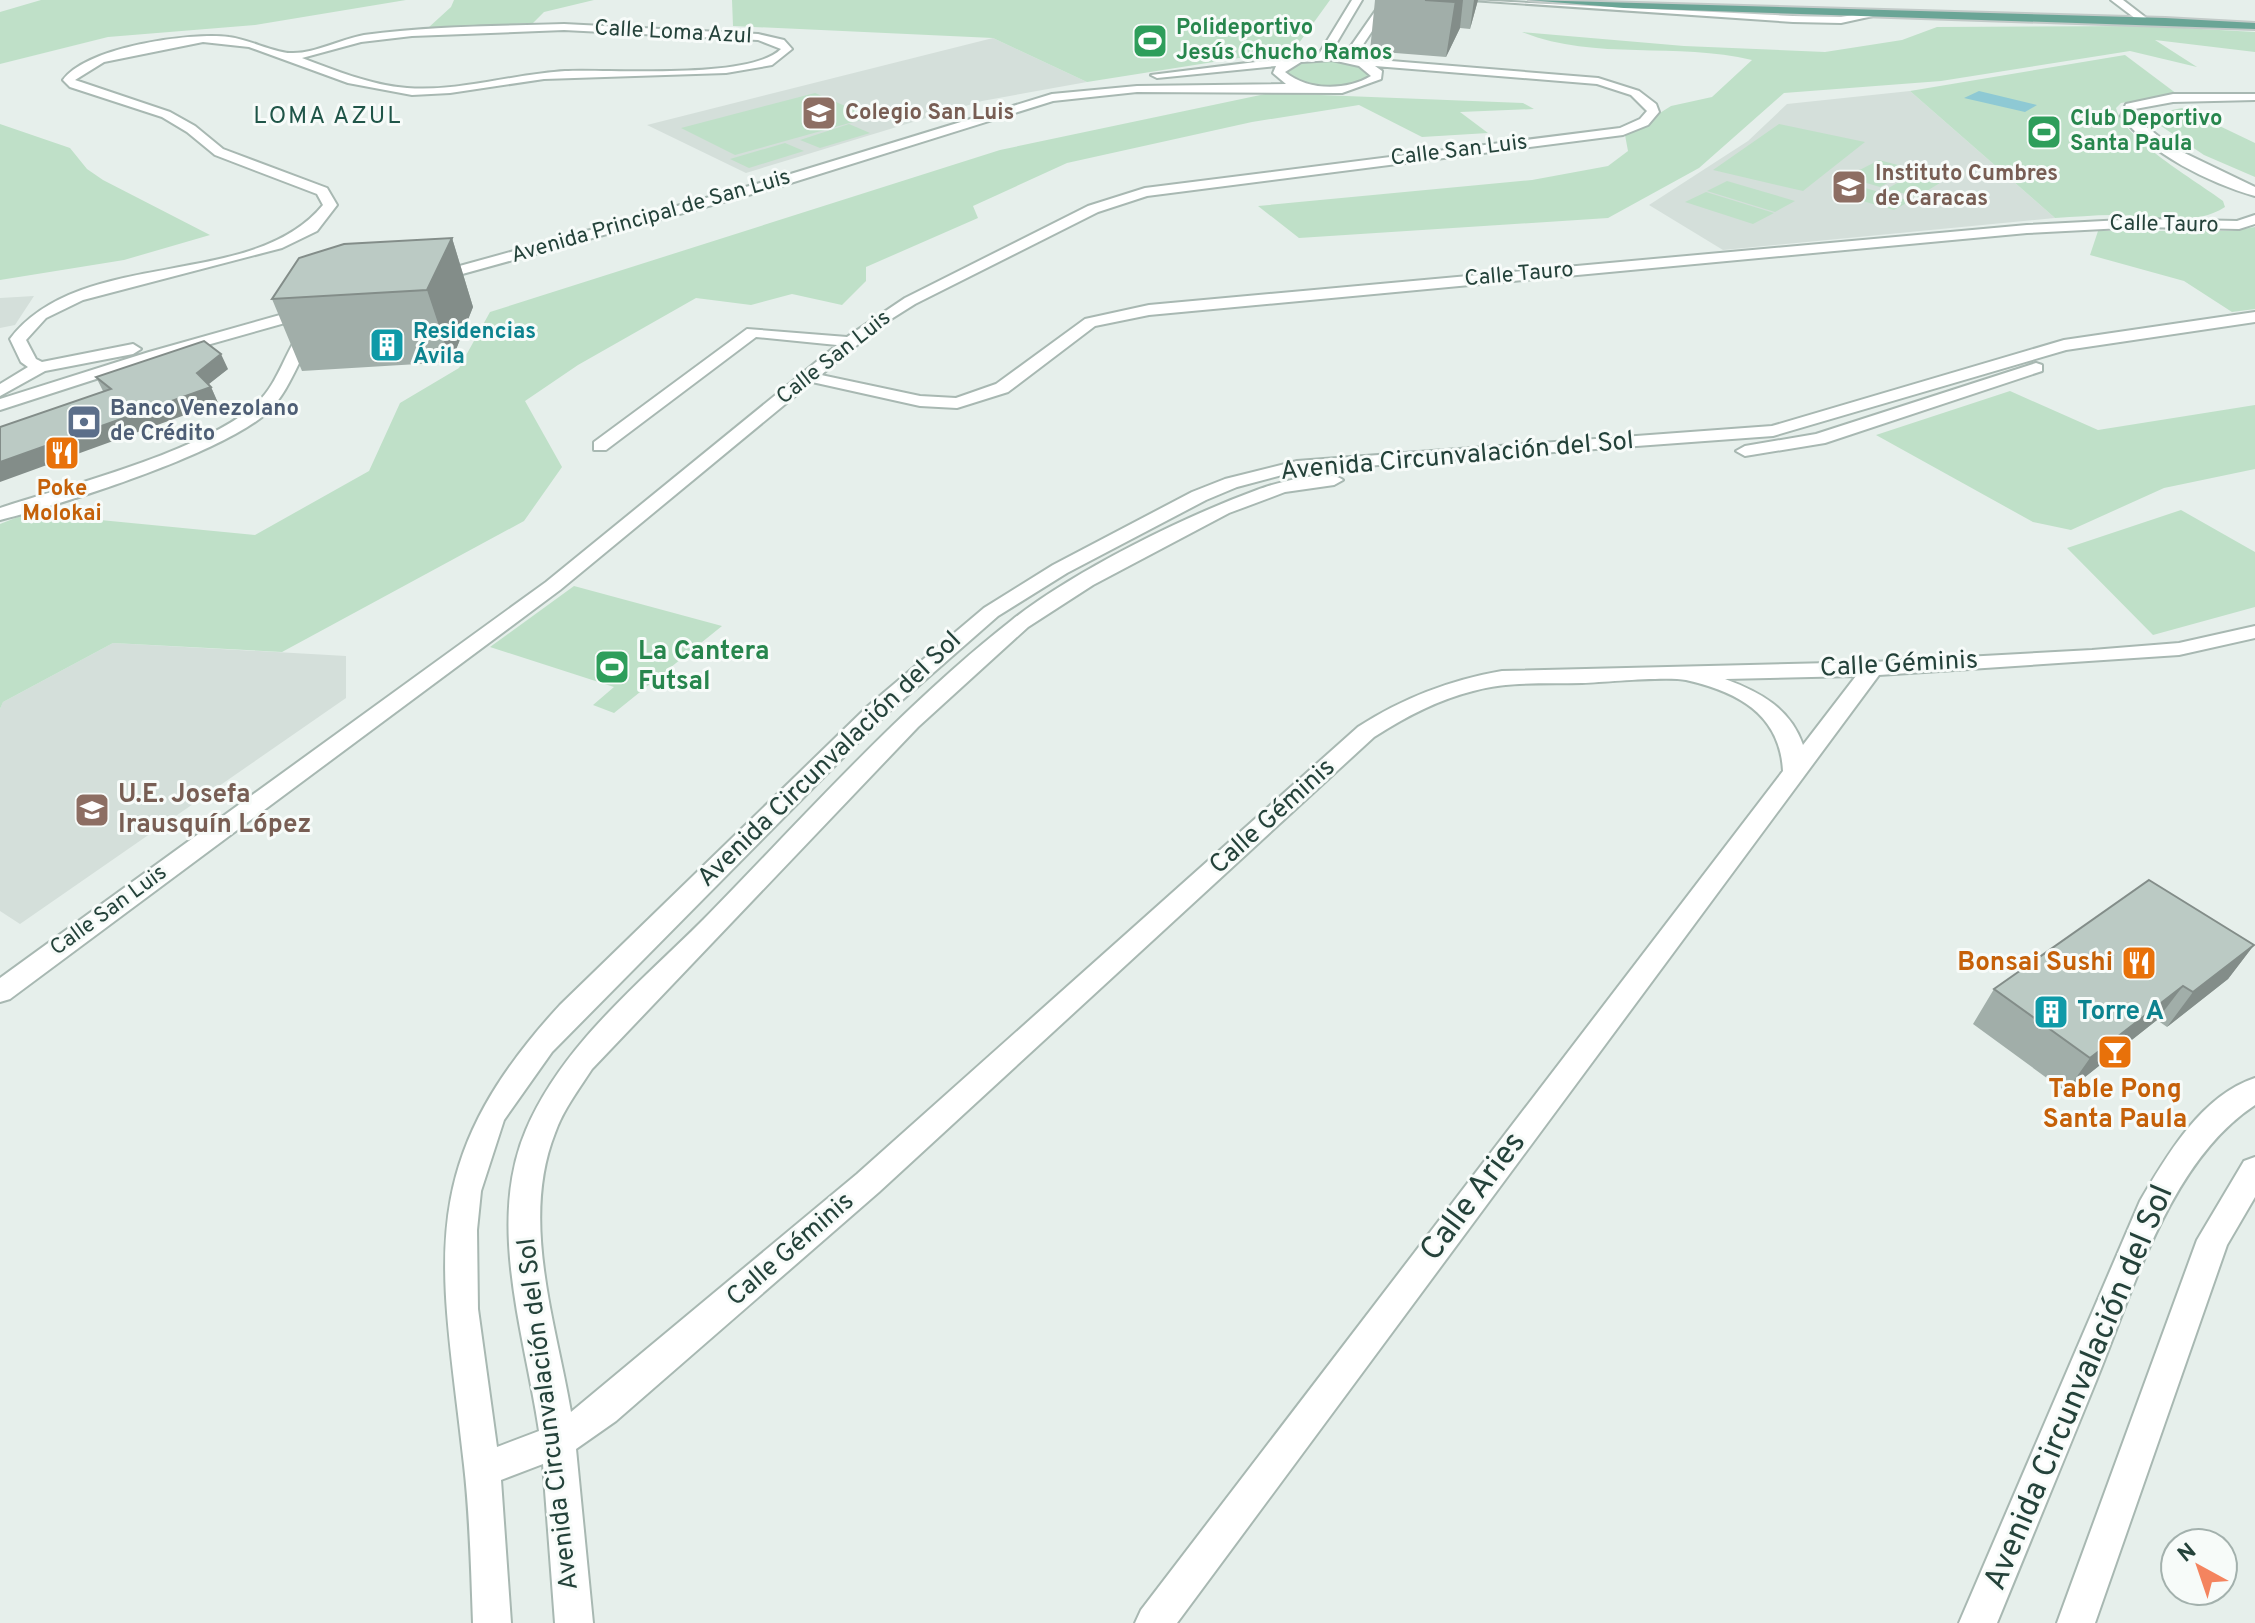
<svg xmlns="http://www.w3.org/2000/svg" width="2255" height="1623" viewBox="0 0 2255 1623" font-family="Overpass,sans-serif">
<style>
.built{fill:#d4dfda}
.green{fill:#bfe0c8}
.water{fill:#8ec9d4}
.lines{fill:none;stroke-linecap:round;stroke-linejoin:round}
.minor-casing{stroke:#a8b8b2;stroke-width:4}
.major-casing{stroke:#c2cac8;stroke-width:4}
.minor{fill:#fff;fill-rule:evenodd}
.major{fill:#6aa596;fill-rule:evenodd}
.wall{fill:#a1aea9}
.shaded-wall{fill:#838d89}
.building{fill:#bbcac4;stroke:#838d89;stroke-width:2}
.labels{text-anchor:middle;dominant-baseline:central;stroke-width:6;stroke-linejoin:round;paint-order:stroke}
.far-leisure-label{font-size:22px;font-weight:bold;fill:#27864d;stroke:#f7fbf9;text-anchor:start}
.far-street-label{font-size:22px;fill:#24423a;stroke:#f7fbf9}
.far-education-label{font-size:22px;font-weight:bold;fill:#785e54;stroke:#f7fbf9;text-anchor:start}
.far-culture-label{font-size:22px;font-weight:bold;fill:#0d838f;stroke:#f7fbf9;text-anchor:start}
.far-service-label{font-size:22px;font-weight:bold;fill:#4e5e75;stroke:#f7fbf9;text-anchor:start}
.far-food-label{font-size:22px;font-weight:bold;fill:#c56008;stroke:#f7fbf9}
.far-neighbourhood-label{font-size:24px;letter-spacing:2px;fill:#1f5548;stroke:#f7fbf9}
.street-label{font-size:26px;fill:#24423a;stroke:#f7fbf9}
.leisure-label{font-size:26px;font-weight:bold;fill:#27864d;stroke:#f7fbf9;text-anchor:start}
.education-label{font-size:26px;font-weight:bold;fill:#785e54;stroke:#f7fbf9;text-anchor:start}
.food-label{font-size:26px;font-weight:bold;fill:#c56008;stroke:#f7fbf9;text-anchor:end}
.culture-label{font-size:26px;font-weight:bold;fill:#0d838f;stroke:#f7fbf9;text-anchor:start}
.near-street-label{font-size:32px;fill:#24423a;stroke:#f7fbf9}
</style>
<rect width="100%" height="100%" fill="#e6efeb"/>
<!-- built -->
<path class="built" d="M993,38L1087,82L982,101L746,173L647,125Z
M1910,91L2055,218L1723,250L1649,205L1748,141L1787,104Z
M34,296L15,325L0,328V298Z
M113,643L346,656V698L20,924L0,911V709L3,702Z"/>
<!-- green -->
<path class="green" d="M41,0H406L255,25L108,37L0,64V12Z
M454,0H594L544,12L533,23L428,28L451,7Z
M732,0H1330L1299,43L1283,51L1087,82L993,38L733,26Z
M2148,26L2255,32V52L2155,40L2197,67L2130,51L1941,81L1784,93L1699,168L1608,218L1299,238L1258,206L1532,180L1608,166L1628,151L1625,135L1671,106L1712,97L1752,60C1677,42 1593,61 1522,32L1684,46L1825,52L1902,40L1937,27Z
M2125,55L2177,94L2121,103L2116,108C2123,139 2197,181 2223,201L2225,207C2193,228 2148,215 2113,215C2094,215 2074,217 2055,218L1910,91Z
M1323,57L1362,63L1374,80C1334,89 1315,95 1280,69L1287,63Z
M815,93L871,117L735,155L681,128Z
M1270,93L1523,103L1534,109L1460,112L1488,133L1422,137L1359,105L1252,122L1067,163L973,206L978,218L866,267V281L842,305L792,294L751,305L696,298L578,365L525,401L562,467L524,521L282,652L113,643L3,702L0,709V524L28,513L255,535L369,471L400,403L459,368L490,312L1000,150Z
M2182,108L2255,143V177L2204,155L2152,120L2157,113Z
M0,124L70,148L87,169L103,180L210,235L124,260L0,280Z
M849,124L870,133L820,148L800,140Z
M1779,124L1865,142L1803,191L1713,170Z
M785,143L804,151L749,168L730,159Z
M1879,160L1913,169L1880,187L1846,177Z
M1919,170L1948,178L1917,197L1887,189Z
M1727,181L1795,201L1775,212L1707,191Z
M1848,183L1910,201L1894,210L1831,192Z
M1706,192L1774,213L1753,224L1685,202Z
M2255,227V309L2232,312L2184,281L2090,255L2098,231H2232Z
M2010,391L2098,430L2255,405V469L2164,488L2071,530L2033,522L1876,435Z
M2181,510L2255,552V607L2153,635L2067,548Z
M574,586L722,626L614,713L593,705L614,687L490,647Z"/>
<!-- water -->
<path class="water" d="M1979,91L2037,105L2025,112L1964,98Z"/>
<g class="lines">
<defs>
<path id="minor" d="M1352,0H1362L1330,54L1344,56L1383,0H1393L1354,58L1598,78L1639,91L1656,104L1659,112L1648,125L1623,135L1147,196L1098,212L915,304L880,326L821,375L920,396L956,398L996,384L1085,319L1149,305L2027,225L2142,219L2237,221L2255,215V224L2239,229L2142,227L2027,233L1149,315L1095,326L1008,392L957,408L920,406L812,382L560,590L10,999L0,1002V978L546,582L837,345L756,337L606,450H594V442L747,329L847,337L905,298L1088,206L1145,188L1620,128L1640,119L1647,111L1631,95L1597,84L1375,66L1382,71L1381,79L1342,93L1137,92L1053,101L781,186L437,281H427V275L771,180L1052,94L1137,86L1286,84L1273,73L1276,66L1157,78L1151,75L1319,54ZM1332,60L1359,66L1371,76C1346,91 1308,91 1285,72L1301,62Z
M1471,0L1793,16L1841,17L1877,11L1882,14L1841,23L1793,22Z
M2111,0H2123L2149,20L2140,22Z
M564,24L758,34L784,40L792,49L772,65L726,73L544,79L450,93L412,95L348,83L249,47L203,42L104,62L75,80L170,112L195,126L223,149L327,188L337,205L317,231L282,248L83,300L46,318L26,340L36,359L42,362L133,344L141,349L133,354L45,371L0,396V384L28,367L21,362L10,339C81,246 253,291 323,205L317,194L215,155L187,132L162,117L70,87L63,80C87,47 190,32 229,37C248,39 277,54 293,53C317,53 341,39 364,35C430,26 497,26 564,24ZM564,30L758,40L781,49C750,80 612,69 565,71C513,74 460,92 407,88C370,85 337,71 302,58L361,42L412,36Z
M2173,94H2255V100L2173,102L2135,109L2133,116L2172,147L2255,187V196C2209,183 2151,154 2121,116L2126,104Z
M312,306L320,311L317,314L161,358L0,410V399L149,352Z
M2255,312V322L2066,350L1773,436L1297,471L1237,487L1206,500L1067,573L998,616L884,716L552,1052L504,1120L481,1191L477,1230L478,1309L497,1447L539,1431C525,1336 486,1223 526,1130C562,1045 640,983 704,919C804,817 900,708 1012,620C1074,571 1183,517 1257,490C1275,483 1330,468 1343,480L1334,485L1285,492L1229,513L1093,585L1028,627L918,727L592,1069C579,1089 563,1110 555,1133C520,1221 556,1323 571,1412L857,1174L1358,727C1403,698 1450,680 1502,671L1873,662L2092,650L2179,643L2255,626V638L2179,655L1879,675L1177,1623H1135L1141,1610L1783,771C1780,714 1738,692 1686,680C1666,676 1606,682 1582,683C1546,684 1508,681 1473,691C1437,700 1405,717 1374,737L879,1192L616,1421L576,1449L593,1623H555L543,1464L501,1480L511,1623H473C471,1570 470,1517 464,1465C442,1264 410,1168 560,1005L868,706L984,608L1053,565L1192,492L1225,479L1297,461L1772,426L2064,340ZM1856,676L1803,745C1790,708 1760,692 1725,679Z
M305,325L319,328C300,354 291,390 268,412C221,454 64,504 0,520V508C67,486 208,450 257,403C279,383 286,348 305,325Z
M2036,363L2042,365V371L1825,443L1745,456L1736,451L1745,446L1816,434Z
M2255,1078V1105C2168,1162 2132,1295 2094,1386C2062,1465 2029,1544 1997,1623H1959L2140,1201C2167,1155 2201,1096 2255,1078Z
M2255,1157V1197L2227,1245L2095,1623H2057L2197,1240L2244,1161Z"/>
<path id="major" d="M1529,0L2165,18L2255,23V29L1624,8Z"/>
</defs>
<!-- minor casing -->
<use href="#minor" class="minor-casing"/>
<!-- major casing -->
<use href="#major" class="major-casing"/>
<!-- minor -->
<use href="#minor" class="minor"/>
<!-- major -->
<use href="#major" class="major"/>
</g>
<!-- wall -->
<path class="wall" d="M1375,0H1478L1470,29L1460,28L1446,57L1370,51Z
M452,238L473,307L451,362L302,371L272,299Z
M228,369L208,384L211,387L218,403L103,391L96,377Z
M2254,945L2228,979L2167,1027L2157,1020L2066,1092L1973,1024L1994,989Z"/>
<!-- shaded-wall -->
<path class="shaded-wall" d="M1455,0H1463L1460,28L1446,57Z
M1474,0H1478L1470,29Z
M452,238L473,307L451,362L427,290Z
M221,354L228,369L204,388L197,373Z
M211,387L218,403L0,482V462Z
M2254,945L2228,979L2167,1027L2193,992Z
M2183,986L2157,1020L2066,1092L2090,1058Z"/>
<!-- building -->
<path class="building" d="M1425,0H1455L1454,2Z
M452,238L427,290L272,299L299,258L344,244Z
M204,341L221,354L197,373L211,387L0,462V427L111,389L96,377Z
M2149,880L2254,945L2193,992L2183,986L2090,1058L1994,989Z"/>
<!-- icons -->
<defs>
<symbol id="stadium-square" viewBox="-11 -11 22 22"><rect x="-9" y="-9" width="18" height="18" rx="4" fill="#2e9e5b" stroke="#f7fbf9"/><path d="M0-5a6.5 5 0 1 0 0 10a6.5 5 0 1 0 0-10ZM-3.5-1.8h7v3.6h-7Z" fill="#fff"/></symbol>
<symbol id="school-square" viewBox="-11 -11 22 22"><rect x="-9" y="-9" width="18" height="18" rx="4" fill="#8d6e63" stroke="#f7fbf9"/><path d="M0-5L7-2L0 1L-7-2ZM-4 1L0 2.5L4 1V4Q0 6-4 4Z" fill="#fff"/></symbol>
<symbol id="building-square" viewBox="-11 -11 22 22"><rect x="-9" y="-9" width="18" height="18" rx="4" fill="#0f9aa8" stroke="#f7fbf9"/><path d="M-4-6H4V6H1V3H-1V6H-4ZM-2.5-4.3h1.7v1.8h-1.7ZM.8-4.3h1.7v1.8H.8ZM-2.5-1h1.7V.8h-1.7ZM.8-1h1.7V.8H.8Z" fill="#fff"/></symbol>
<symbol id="bank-square" viewBox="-11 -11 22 22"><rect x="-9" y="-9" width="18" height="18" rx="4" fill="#5c6f8a" stroke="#f7fbf9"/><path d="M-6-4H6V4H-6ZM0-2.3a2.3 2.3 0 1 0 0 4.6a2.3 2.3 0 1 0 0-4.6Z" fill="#fff"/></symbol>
<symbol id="restaurant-square" viewBox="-11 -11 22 22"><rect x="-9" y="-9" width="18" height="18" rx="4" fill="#e8710a" stroke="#f7fbf9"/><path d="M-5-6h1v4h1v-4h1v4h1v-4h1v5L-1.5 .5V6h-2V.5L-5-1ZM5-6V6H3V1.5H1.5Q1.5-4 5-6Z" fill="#fff"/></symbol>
<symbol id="bar-square" viewBox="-11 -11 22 22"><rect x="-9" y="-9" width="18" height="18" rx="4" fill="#e8710a" stroke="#f7fbf9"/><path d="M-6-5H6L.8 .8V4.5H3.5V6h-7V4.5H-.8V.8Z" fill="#fff"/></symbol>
</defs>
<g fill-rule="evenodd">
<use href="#stadium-square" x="1130" y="21" width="40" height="40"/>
<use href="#school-square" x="799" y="93" width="40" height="40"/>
<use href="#stadium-square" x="2024" y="112" width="40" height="40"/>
<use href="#school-square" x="1829" y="167" width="40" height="40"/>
<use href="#building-square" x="367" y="325" width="40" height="40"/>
<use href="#bank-square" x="64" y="402" width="40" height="40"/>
<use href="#restaurant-square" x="42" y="433" width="40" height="40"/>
<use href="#stadium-square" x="592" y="647" width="40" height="40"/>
<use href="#school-square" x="72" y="790" width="40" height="40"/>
<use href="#restaurant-square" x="2119" y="943" width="40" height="40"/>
<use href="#building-square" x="2031" y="992" width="40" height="40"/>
<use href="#bar-square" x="2095" y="1032" width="40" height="40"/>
</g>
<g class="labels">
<!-- far-leisure labels -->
<g class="far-leisure-label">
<text x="1176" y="28">Polideportivo<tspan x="1176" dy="25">Jesús Chucho Ramos</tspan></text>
<text x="2070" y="119">Club Deportivo<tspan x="2070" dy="25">Santa Paula</tspan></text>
</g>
<!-- far-street labels -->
<g class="far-street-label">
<text transform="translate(673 33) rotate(3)">Calle Loma Azul</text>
<text transform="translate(1459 151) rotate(-7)">Calle San Luis</text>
<text transform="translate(651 217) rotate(-16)">Avenida Principal de San Luis</text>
<text transform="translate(2164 225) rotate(1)">Calle Tauro</text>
<text transform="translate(1519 275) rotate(-5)">Calle Tauro</text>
<text transform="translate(834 358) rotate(-38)">Calle San Luis</text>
<text transform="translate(109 911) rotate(-36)">Calle San Luis</text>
</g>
<!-- far-education labels -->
<g class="far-education-label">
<text x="845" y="113">Colegio San Luis</text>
<text x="1875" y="174">Instituto Cumbres<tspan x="1875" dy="25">de Caracas</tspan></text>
</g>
<!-- far-culture labels -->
<g class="far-culture-label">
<text x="413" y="332">Residencias<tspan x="413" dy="25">Ávila</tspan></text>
</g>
<!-- far-service labels -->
<g class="far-service-label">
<text x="110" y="409">Banco Venezolano<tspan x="110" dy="25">de Crédito</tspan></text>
</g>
<!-- far-food labels -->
<g class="far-food-label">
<text x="62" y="489">Poke<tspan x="62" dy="25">Molokai</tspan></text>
</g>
<!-- far-neighbourhood labels -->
<g class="far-neighbourhood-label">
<text x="328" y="117">LOMA AZUL</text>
</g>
<!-- street labels -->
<g class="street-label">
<text transform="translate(1457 457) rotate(-5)">Avenida Circunvalación del Sol</text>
<text transform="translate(1899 665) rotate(-3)">Calle Géminis</text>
<text transform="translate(830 760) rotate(-44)">Avenida Circunvalación del Sol</text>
<text transform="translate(1273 817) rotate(-42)">Calle Géminis</text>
<text transform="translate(791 1250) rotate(-41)">Calle Géminis</text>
<text transform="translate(549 1414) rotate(-97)">Avenida Circunvalación del Sol</text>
</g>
<!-- leisure labels -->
<g class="leisure-label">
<text x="638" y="652">La Cantera<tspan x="638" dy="30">Futsal</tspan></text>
</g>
<!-- education labels -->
<g class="education-label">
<text x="118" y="795">U.E. Josefa<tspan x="118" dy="30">Irausquín López</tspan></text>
</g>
<!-- food labels -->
<g class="food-label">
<text x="2113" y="963">Bonsai Sushi</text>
<text x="2115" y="1090" text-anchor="middle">Table Pong<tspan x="2115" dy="30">Santa Paula</tspan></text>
</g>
<!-- culture labels -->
<g class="culture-label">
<text x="2077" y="1012">Torre A</text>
</g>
<!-- near-street labels -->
<g class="near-street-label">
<text transform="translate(1474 1197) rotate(-53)">Calle Aries</text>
<text transform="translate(2080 1388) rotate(-67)">Avenida Circunvalación del Sol</text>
</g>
</g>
<!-- north arrow -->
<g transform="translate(2199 1567) rotate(320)"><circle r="38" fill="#f7fbf9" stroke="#a3b1ad" stroke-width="2"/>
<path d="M0-6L14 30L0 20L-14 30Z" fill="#f4845f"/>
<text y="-12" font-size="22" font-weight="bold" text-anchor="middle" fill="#24423a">N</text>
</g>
</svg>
